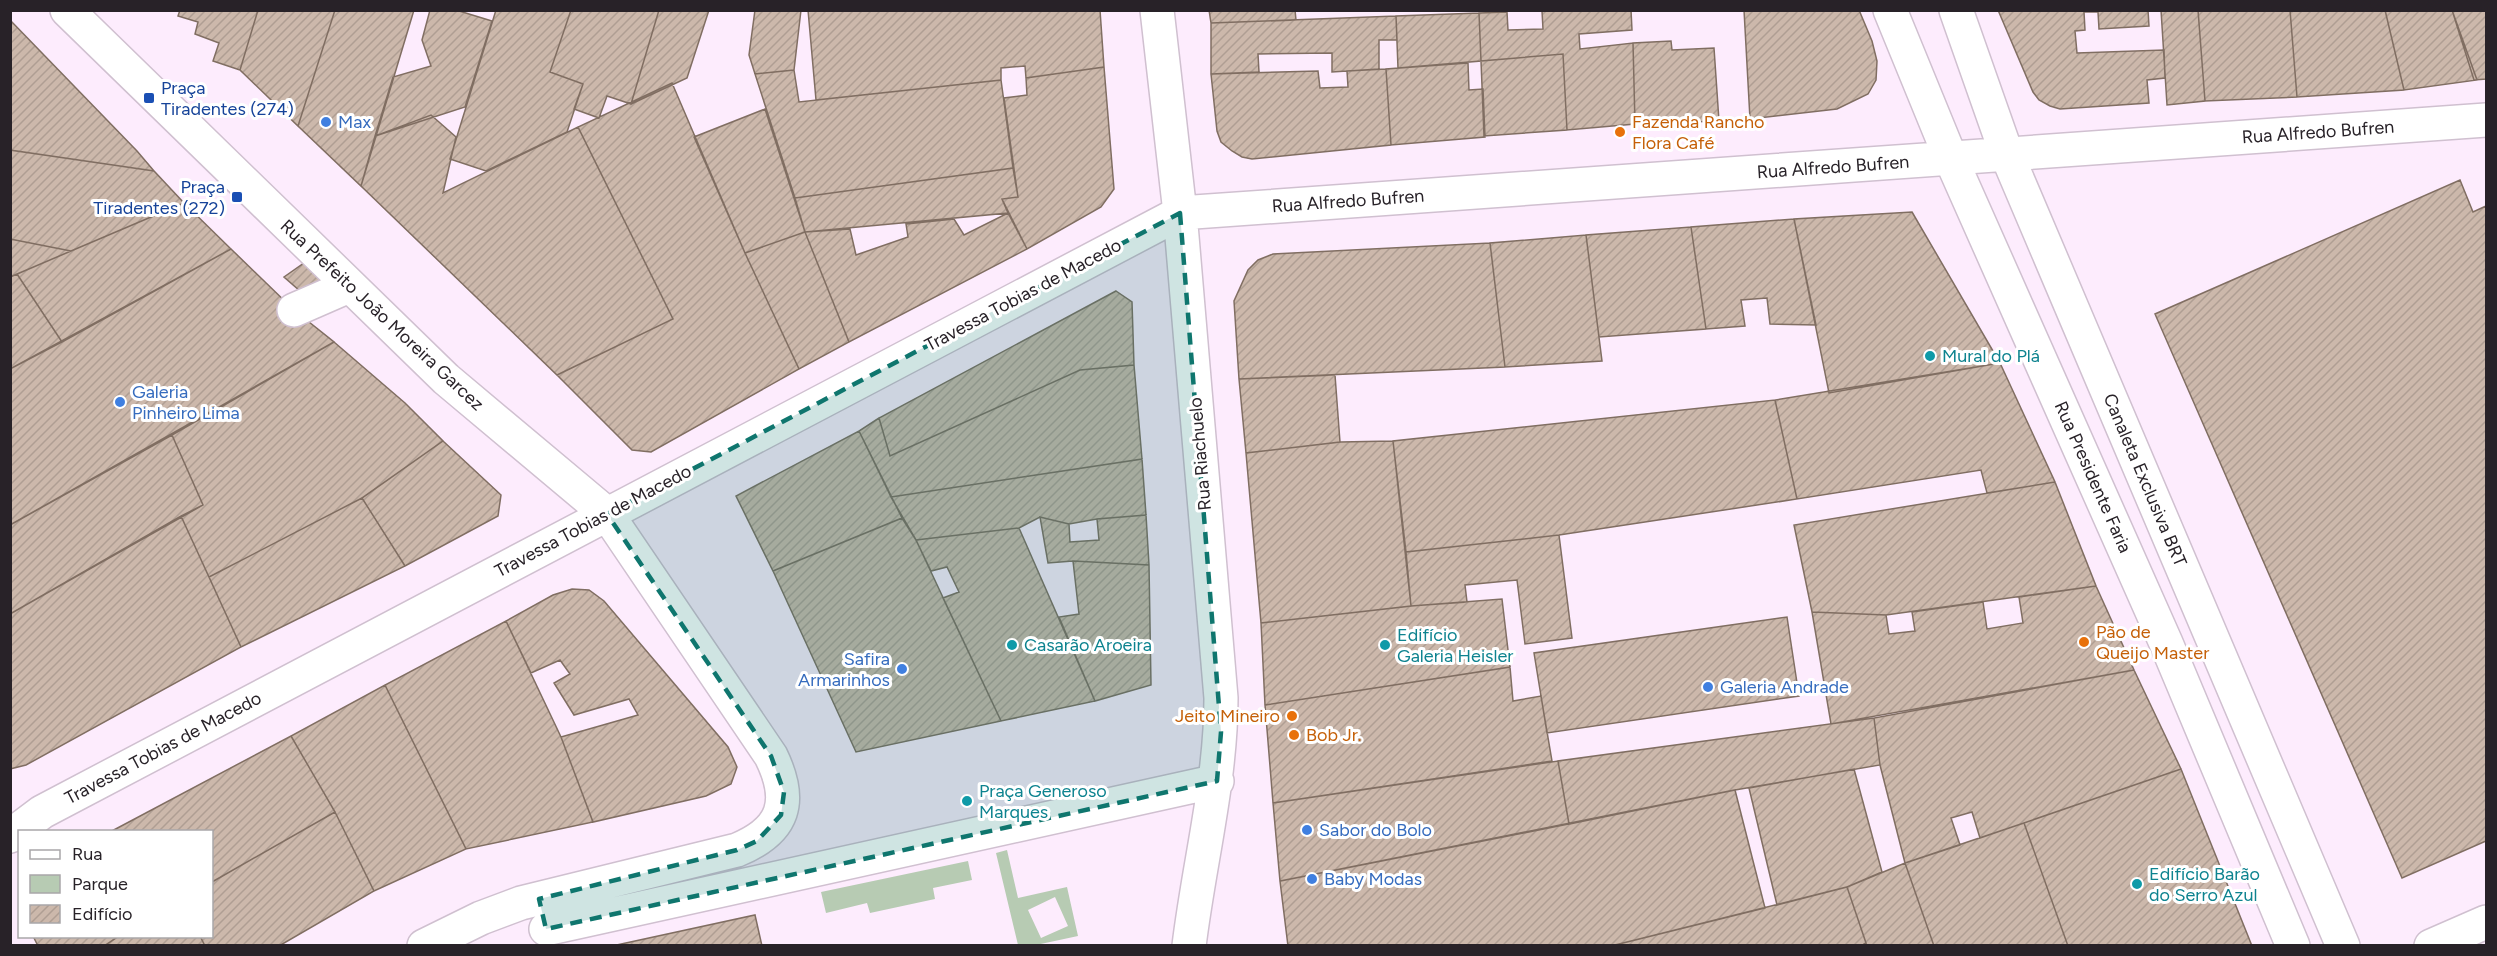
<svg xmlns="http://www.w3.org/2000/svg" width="2497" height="956" viewBox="0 0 2497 956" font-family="Figtree,sans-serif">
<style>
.green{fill:#b7cbb3;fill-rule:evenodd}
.building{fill:url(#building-hatch);stroke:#806e62;stroke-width:1.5}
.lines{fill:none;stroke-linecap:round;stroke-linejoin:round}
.minor-casing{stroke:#d0c0d0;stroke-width:36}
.minor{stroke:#fff;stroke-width:33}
.marked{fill:#0f766e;fill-opacity:0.2;stroke:#0f766e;stroke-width:4.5;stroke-dasharray:12 8;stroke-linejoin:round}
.transit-dot{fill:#1a4fb4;stroke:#fff;stroke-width:2}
.shop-dot{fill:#3f7fe0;stroke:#fff;stroke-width:2}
.food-dot{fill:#e8710a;stroke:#fff;stroke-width:2}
.culture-dot{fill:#0f9aa8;stroke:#fff;stroke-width:2}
.labels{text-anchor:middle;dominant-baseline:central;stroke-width:6;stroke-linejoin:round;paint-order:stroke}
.transit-label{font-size:18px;fill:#164399;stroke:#fff;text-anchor:start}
.shop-label{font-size:18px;fill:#366cbe;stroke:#fff;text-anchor:start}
.food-label{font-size:18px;fill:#c56008;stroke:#fff;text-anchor:start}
.street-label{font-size:18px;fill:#282228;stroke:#fff}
.culture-label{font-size:18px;fill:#0d838f;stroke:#fff;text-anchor:start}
</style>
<defs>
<pattern id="building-hatch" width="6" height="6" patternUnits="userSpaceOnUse" patternTransform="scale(1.5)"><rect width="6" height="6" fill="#ccb8ab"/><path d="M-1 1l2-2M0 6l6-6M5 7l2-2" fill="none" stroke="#af9e93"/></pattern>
</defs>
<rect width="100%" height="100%" fill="#fdecfd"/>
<!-- green -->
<path class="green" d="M1007,850L1018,898L1067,887L1078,936L1036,945H1018L996,853ZM1055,897L1068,926L1041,938L1028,910Z
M968,861L972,880L933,888L935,899L870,913L867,903L826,913L821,892Z"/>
<!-- building -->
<path class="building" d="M180,10H258L240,70L213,61L219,43L195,34L198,22L178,16Z
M258,10H335L298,126L240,70Z
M335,10H414L361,186L298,126Z
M430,10H456L492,21L465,107L375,136L393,77L431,66L422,40Z
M496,10H571L550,72L583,84L567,132L486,171L450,159Z
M571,10H659L631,104L607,96L599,118L574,109L583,84L550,72Z
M659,10H709L687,78L631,104Z
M755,10H801L794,70L755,74L749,55Z
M808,10H1100L1104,67L1026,78L1025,66L1001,68V80L816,100Z
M1209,10H1295L1296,20L1211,23Z
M1631,10L1632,30L1579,34L1580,49L1633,43L1635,124L1567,130L1563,54L1481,61L1479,13L1507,12L1508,30L1543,29L1542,11Z
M1744,10H1859L1872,41L1877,61L1876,80L1868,94L1837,109L1750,119Z
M1998,10H2148L2149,26L2099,29L2098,12H2084L2085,30L2075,31L2077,53L2164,50L2165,78L2147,80L2149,103L2060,109L2050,106L2039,100L2033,92Z
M2161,10H2198L2205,101L2167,105Z
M2198,10H2290L2297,97L2205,101Z
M2290,10H2385L2404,90L2297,97Z
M2385,10H2452L2477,80L2404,90Z
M2452,10H2486V79L2474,80Z
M1479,13L1481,61L1398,68L1396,16Z
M1396,16L1397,40H1379V69L1332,72V53L1258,54L1259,72L1211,74V23Z
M10,20L137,151L154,171L10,150Z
M1671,41L1672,50L1714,48L1719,121L1635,124L1633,43Z
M1563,54L1567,130L1484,136L1481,61Z
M1468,63L1469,90L1483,89L1485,137L1391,145L1386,69Z
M1104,67L1114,189L1101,207L1027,249L1002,199L1018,197L1004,98L1027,95L1026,78Z
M1386,69L1391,145L1252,159L1242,157L1232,151L1221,142L1217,131L1211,74L1318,71L1320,88L1348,87L1347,71Z
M794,70L799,102L1001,80L1013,168L795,198L755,74Z
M672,83L745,253L799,369L651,452L632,450L557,375L673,319L578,127Z
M765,109L805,232L745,253L694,137Z
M431,115L456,137L443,193L578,127L673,319L557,375L361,186L375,136Z
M10,150L154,171L184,203L71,251L10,239Z
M1013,168L1018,197L1002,199L1008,213L805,232L795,198Z
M2460,180L2473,212L2486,206V841L2402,878L2155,314Z
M184,203L231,249L62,342L17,274Z
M1912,212L2000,363L1829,393L1794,219Z
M1008,213L1027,249L849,342L805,232L850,229L856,255L908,237L906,224L954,219L964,235Z
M1794,219L1816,325L1770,324L1767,298L1741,300L1745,326L1706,329L1691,227Z
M1691,227L1706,329L1599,337L1586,235Z
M805,232L849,342L799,369L745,253Z
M1586,235L1602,361L1505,367L1490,243Z
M10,239L71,251L10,277Z
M1490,243L1505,367L1239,379L1234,301L1248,270L1258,260L1273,254Z
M231,249L294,310L334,342L10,525V369Z
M304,263L323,282L308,298L284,277Z
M17,274L62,342L10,369V277Z
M1116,291L1132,302L1134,365L1080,370L890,456L879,418Z
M334,342L405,403L443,441L362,498L209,577L181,516L203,505L172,435Z
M2000,363L2055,482L1987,493L1981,470L1797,499L1775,400Z
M1134,365L1142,459L891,497L859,431L879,418L890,456L1080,370Z
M1335,375L1340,442L1246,453L1239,379Z
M1775,400L1797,499L1559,535L1406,552L1393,441Z
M859,431L902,518L773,571L736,496Z
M172,435L203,505L10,614V525Z
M443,441L501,495L498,516L405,566L362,498Z
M1393,441L1411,606L1261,623L1246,453L1340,442Z
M1142,459L1146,515L1097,519L1069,524L1040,517L1019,528L916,540L891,497Z
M2055,482L2096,586L1886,615L1812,612L1794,525Z
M362,498L405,566L241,647L209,577Z
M1146,515L1149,565L1073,561L1048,563L1040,517L1069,524L1070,542L1099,540L1097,519Z
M181,516L241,647L26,765L10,769V614Z
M902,518L916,540L1001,721L856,752L773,571Z
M1019,528L1095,701L1001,721L943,598L959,592L947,567L931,571L916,540Z
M1559,535L1572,638L1525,644L1517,580L1465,585L1467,602L1411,606L1406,552Z
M1073,561L1149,565L1151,685L1095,701L1059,617L1079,614Z
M2096,586L2134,670L1831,724L1812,612L1886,615L1889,634L1915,631L1912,612L1983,602L1987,629L2023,623L2019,597Z
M572,589L589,590L604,601L728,747L737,767L731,784L706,796L593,822L561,737L638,715L629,699L574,715L554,683L570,674L560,660L531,673L506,621L553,595Z
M1502,599L1510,667L1265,705L1261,623L1411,606Z
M1787,617L1799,696L1547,733L1534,653Z
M506,621L561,737L593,822L466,849L385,685Z
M1510,667L1513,701L1541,696L1552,761L1273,803L1265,705Z
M2134,670L2181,769L1980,838L1972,812L1951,818L1960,845L1905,863L1880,765L1874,718Z
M385,685L466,849L374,891L335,812L291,736Z
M1874,718L1880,765L1735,790L1569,824L1558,761Z
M291,736L335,812L212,882V832H110Z
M1558,761L1569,824L1280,881L1273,803Z
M1854,769L1882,872L1847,887L1777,905L1749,788Z
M2181,769L2252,946H2068L2024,823Z
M1735,790L1765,908L1611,946H1288L1280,881Z
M335,812L374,891L279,946H205L200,936H212V882Z
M2024,823L2068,946H1934L1905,863Z
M1905,863L1934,946H1867L1847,887Z
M1847,887L1866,943L1861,946H1611Z
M755,915L762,946H612Z
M33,936H119L104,946H38Z
M119,936H200L205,946H104Z"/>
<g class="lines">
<defs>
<path id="minor" d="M67,10L446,379L607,514L771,756C793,801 785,830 737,850L521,903L481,918L424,946
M1157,10L1180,213L1221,698C1221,782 1199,863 1189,946
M1890,10L1951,159L2166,643L2293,946
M1956,10L2007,155L2343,946
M294,310L349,286
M10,836L42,812L1180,213L2486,120
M546,929L1217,781
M2431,946L2486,922"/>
</defs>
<!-- minor casing -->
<use href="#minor" class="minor-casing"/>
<!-- minor -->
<use href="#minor" class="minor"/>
</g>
<!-- marked area -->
<path class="marked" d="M1180,213L1221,732L1217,781L546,929L539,899L737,850L757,841L781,815L784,792L771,756L607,514Z"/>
<!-- markers -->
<g class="transit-dot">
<rect x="143" y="92" width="12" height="12" rx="3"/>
<rect x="231" y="191" width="12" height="12" rx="3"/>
</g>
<g class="shop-dot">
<circle cx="326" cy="122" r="6"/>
<circle cx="120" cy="402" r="6"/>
<circle cx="902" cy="669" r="6"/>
<circle cx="1708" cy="687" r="6"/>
<circle cx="1307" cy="830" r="6"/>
<circle cx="1312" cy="879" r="6"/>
</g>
<g class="food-dot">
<circle cx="1620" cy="132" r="6"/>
<circle cx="2084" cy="642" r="6"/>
<circle cx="1292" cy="716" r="6"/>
<circle cx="1294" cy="735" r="6"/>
</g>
<g class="culture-dot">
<circle cx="1930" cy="356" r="6"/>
<circle cx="1012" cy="645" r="6"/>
<circle cx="1385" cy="645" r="6"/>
<circle cx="967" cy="801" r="6"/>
<circle cx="2137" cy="884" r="6"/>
</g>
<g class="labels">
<!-- transit labels -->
<g class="transit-label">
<text x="161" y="88">Praça<tspan x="161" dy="21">Tiradentes (274)</tspan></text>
<text x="225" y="187" text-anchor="end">Praça<tspan x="225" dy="21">Tiradentes (272)</tspan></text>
</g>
<!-- shop labels -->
<g class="shop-label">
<text x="338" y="122">Max</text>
<text x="132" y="392">Galeria<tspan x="132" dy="21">Pinheiro Lima</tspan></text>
<text x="890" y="659" text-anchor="end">Safira<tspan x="890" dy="21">Armarinhos</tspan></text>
<text x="1720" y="687">Galeria Andrade</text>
<text x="1319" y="830">Sabor do Bolo</text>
<text x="1324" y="879">Baby Modas</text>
</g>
<!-- food labels -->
<g class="food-label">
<text x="1632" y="122">Fazenda Rancho<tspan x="1632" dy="21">Flora Café</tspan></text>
<text x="2096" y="632">Pão de<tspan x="2096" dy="21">Queijo Master</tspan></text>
<text x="1280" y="716" text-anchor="end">Jeito Mineiro</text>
<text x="1306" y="735">Bob Jr.</text>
</g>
<!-- street labels -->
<g class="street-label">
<text transform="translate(2318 132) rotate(-4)">Rua Alfredo Bufren</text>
<text transform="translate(1833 167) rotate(-4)">Rua Alfredo Bufren</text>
<text transform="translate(1348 201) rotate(-4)">Rua Alfredo Bufren</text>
<text transform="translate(1023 295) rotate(-28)">Travessa Tobias de Macedo</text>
<text transform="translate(382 315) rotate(43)">Rua Prefeito João Moreira Garcez</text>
<text transform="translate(1200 454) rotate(-95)">Rua Riachuelo</text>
<text transform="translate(2093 477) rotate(66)">Rua Presidente Faria</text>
<text transform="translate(2145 480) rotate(67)">Canaleta Exclusiva BRT</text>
<text transform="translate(593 521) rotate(-28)">Travessa Tobias de Macedo</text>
<text transform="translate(163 748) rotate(-28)">Travessa Tobias de Macedo</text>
</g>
<!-- culture labels -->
<g class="culture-label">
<text x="1942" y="356">Mural do Plá</text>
<text x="1397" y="635">Edifício<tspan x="1397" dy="21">Galeria Heisler</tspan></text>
<text x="1024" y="645">Casarão Aroeira</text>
<text x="979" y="791">Praça Generoso<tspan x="979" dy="21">Marques</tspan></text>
<text x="2149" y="874">Edifício Barão<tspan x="2149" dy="21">do Serro Azul</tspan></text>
</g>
</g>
<!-- border -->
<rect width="2497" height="956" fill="none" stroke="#282228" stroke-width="24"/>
<!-- legend -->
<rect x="18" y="830" width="195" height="108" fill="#ffffff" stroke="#a9a7a9" stroke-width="1.5"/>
<rect x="30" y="850" width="30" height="9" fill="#ffffff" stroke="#a9a7a9" stroke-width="1.5"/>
<text x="72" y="860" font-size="18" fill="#282228">Rua</text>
<rect x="30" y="875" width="30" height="18" fill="#b7cbb3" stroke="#a9a7a9" stroke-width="1.5"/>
<text x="72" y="890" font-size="18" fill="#282228">Parque</text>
<rect x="30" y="905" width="30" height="18" fill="url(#building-hatch)" stroke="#a9a7a9" stroke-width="1.5"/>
<text x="72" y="920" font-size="18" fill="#282228">Edifício</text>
</svg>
